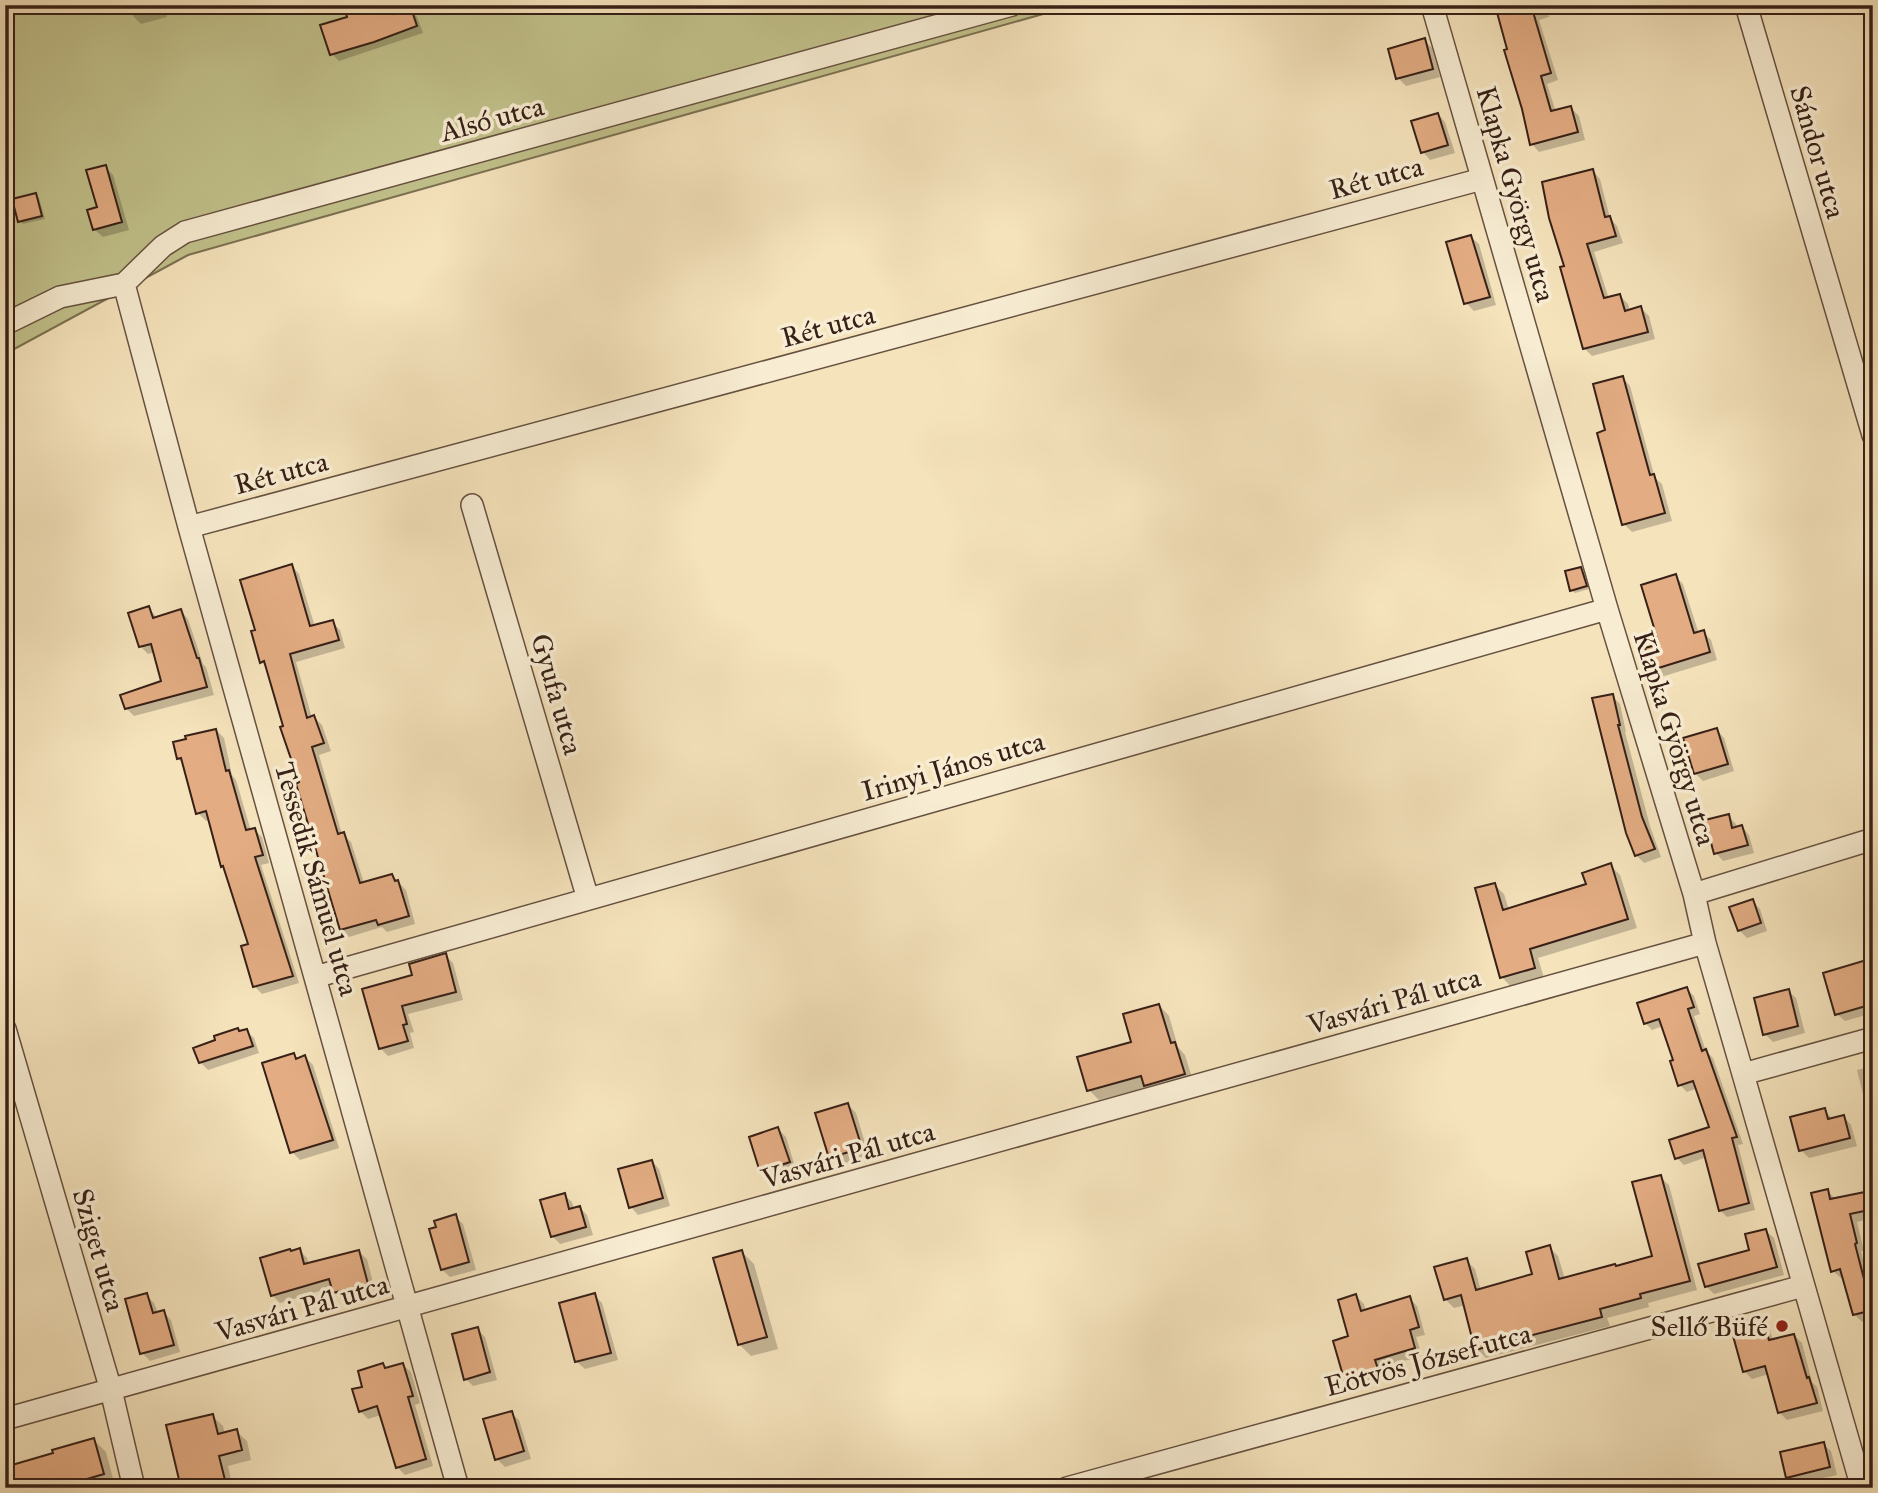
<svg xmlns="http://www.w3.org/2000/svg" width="1878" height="1493" viewBox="0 0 1878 1493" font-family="'IM FELL Great Primer',serif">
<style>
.green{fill:#c2c28c;stroke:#7c7152;stroke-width:2}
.shadow{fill:#0003}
.building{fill:#e3ac83;stroke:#372017;stroke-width:2}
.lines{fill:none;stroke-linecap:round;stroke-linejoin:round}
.minor-casing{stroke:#665140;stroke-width:24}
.minor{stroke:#f8edd3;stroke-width:21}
.poi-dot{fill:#8f2418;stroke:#f8edd3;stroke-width:2.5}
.labels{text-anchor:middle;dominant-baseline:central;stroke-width:7;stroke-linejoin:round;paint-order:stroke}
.street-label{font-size:28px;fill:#372017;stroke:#f8edd3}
.poi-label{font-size:28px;fill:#372017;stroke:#f8edd3;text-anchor:end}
</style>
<rect width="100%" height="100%" fill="#f5e3bc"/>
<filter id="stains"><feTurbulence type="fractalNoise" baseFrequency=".00286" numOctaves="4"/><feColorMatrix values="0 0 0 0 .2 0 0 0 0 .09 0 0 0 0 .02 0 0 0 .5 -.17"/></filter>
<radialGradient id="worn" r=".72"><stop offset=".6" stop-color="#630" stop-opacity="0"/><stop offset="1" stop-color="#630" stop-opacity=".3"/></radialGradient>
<!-- green -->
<path class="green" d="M5,5H1075L188,255L5,354Z"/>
<!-- shadow -->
<path class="shadow" d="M131,5H164L167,17L141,24L133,16Z
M345,5H394L397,14L410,10L417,17L423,33L339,61L332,54L349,18Z
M1496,5H1545L1549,17L1539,20L1558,80L1547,84L1556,112L1571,108L1579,116L1585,140L1539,152L1532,144Z
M1424,40L1432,48L1440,77L1406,86L1398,78Z
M1438,114L1445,122L1455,153L1430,160L1423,152Z
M105,167L113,175L129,230L103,237L95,230L90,211L99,208Z
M1593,171L1600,179L1610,218L1617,226L1623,243L1594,252L1609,299L1620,296L1628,304L1630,311L1641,308L1649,316L1655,339L1592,356L1584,348L1566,267Z
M36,195L39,198L45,219L23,224L20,221Z
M1471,237L1479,244L1496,305L1474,311L1466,303Z
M1623,378L1630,386L1655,478L1662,484L1672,521L1632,532L1624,524L1607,431Z
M292,566L299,574L315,627L332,622L340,630L345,648L296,662L312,718L314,717L322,725L331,751L319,755L342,834L351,842L364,883L392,876L406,890L415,924L387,932L382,927L349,937L341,929L268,668L262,662L257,631Z
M1581,569L1584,572L1589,589L1575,593L1571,590Z
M1675,576L1683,584L1699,634L1703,632L1711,640L1717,660L1661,677L1653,669L1661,645Z
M149,608L157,618L181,611L188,619L203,664L206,667L214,695L134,716L126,708L163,683L155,652L148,654L140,646Z
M1612,696L1620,704L1626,732H1625L1650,826L1661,857L1644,863L1636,855Z
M216,730L224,738L232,775L236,780L251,831L255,830L262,837L269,863L261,865L299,983L262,994L254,986L251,945L226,870L222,866L210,819L206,821L198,813L185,765L178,759Z
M1717,730L1724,738L1734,771L1703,781L1695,773Z
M1728,816L1736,824L1737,828L1742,827L1749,835L1754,853L1723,861L1716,853Z
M1610,865L1620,875L1637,928L1538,958L1544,978L1511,987L1502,977L1495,885L1504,894L1509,910L1588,885Z
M1752,901L1760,909L1767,931L1747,938L1739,930Z
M445,955L453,963L463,1000L408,1014L414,1032L410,1033L414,1048L388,1056L380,1048L414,976Z
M1873,960V1013L1845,1021L1837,1014Z
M1687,989L1694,996L1700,1014L1694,1016L1706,1051L1713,1058L1743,1144L1738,1145L1755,1210L1727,1217L1720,1210L1707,1157L1684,1165L1677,1158L1712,1128L1698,1088L1687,1092L1680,1085L1675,1062L1663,1026L1652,1030L1645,1023Z
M1788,991L1796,998L1805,1033L1773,1042L1765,1034Z
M1159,1005L1169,1016L1178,1047L1185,1055L1194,1084L1156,1095L1148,1087L1099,1100L1089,1090L1133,1043Z
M246,1031L254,1038L259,1053L208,1070L200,1062Z
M294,1054L299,1060L305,1057L313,1065L339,1148L300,1160L292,1152Z
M1873,1066V1118L1868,1114L1857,1070Z
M848,1105L856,1113L869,1156L839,1165L831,1157Z
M1825,1110L1833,1120L1844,1117L1851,1125L1857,1146L1809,1158L1801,1150Z
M778,1129L786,1137L796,1170L770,1179L762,1171Z
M652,1161L659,1169L670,1206L638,1215L631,1207Z
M1660,1177L1669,1185L1697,1290L1648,1303L1649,1307L1607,1318L1610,1326L1486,1358L1477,1349L1466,1305L1454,1308L1445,1299L1466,1260L1475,1269L1481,1291L1534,1275L1549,1247L1558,1256L1565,1279L1617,1268L1654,1258Z
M1828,1191L1836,1200L1864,1194L1872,1201L1873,1218L1857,1222L1864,1251H1861L1868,1279L1873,1278V1319L1862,1322L1855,1315L1844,1278H1841L1833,1271Z
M564,1195L572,1202L574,1209L580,1208L587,1215L593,1235L560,1244L552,1236Z
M455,1216L463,1224L476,1270L450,1277L442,1270L438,1228Z
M1766,1231L1774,1238L1784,1275L1714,1294L1706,1286L1752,1251Z
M299,1250L307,1258L309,1265L359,1252L367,1259L375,1291L342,1300L335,1292L333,1287L280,1303L272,1295L291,1253Z
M742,1252L754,1264L778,1349L751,1356L739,1344Z
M146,1295L154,1303L158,1313L163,1312L171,1320L180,1352L150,1361L142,1353Z
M594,1295L602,1303L618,1360L585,1369L577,1362L561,1304Z
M1356,1296L1364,1304L1366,1311L1409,1298L1417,1306L1425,1335L1416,1337L1422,1356L1382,1367L1384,1376L1353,1385L1346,1378Z
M1761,1318L1769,1326L1773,1341L1794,1335L1802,1343L1812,1382L1817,1387L1823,1411L1787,1420L1780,1413L1769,1374L1752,1379L1744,1371Z
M477,1329L485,1337L497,1380L473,1386L466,1379Z
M383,1365L387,1369L403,1365L411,1372L420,1403L415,1405L433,1466L405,1475L397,1467L381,1415L368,1419L360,1411L365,1388Z
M511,1413L519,1420L531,1459L505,1467L497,1459Z
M212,1416L223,1426L225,1434L236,1431L247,1441L251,1460L228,1466L233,1488H182Z
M94,1440L106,1452L115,1486L110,1488H5L55,1454Z
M1823,1444L1831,1451L1837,1475L1814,1480L1816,1488H1790L1782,1453Z"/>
<!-- building -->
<path class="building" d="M344,5H390L393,14L411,8L417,26L374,42L330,55L320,25L347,17Z
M1495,5H1531L1551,73L1541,76L1551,111L1571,106L1578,132L1530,145L1522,109L1504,50L1507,49Z
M1425,38L1433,69L1396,79L1388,49Z
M1438,113L1448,145L1421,153L1411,121Z
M106,165L122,222L93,230L87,210L97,207L86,170Z
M1593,169L1605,217L1610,216L1616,236L1587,244L1604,298L1620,294L1625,311L1641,306L1648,332L1583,349L1560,267L1564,266L1549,218L1542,182Z
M36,193L42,216L18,222L12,199Z
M1471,235L1490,297L1464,304L1446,242Z
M1623,376L1650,475L1654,474L1665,513L1622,525L1597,433L1605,430L1593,384Z
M292,564L310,626L333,620L339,640L290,654L307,718L314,715L324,743L312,747L338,834L344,832L360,883L392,874L395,881L398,880L409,916L378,925L376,920L340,930L296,784L299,782L280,727L283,726L264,661L260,663L251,631L255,630L240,580Z
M1581,567L1587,586L1570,591L1565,571Z
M1676,574L1694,633L1704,630L1710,652L1652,670L1645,648L1659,644L1641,585Z
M149,606L153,618L181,609L197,658H199L207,687L125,709L120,695L161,681L151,644L139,647L128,613Z
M1613,694L1620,725H1618L1642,817L1655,849L1635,856L1626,833L1592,698Z
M1717,728L1728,764L1694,774L1683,738Z
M216,729L226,771L229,770L246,830L255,828L263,855L255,857L293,976L253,987L241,946L248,944L223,866L221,867L206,811L196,814L181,758L177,759L173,742L186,739L185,736Z
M1729,814L1732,828L1742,825L1748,845L1714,854L1705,820Z
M1611,863L1628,919L1530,949L1535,968L1500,978L1475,888L1495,883L1503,910L1586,884L1582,873Z
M1753,899L1761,923L1738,931L1729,907Z
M446,953L456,992L402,1006L407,1024L403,1025L408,1041L379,1049L362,989L412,975L409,964Z
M1873,958V1004L1835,1015L1823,973Z
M1687,987L1694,1007L1688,1009L1702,1051L1706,1049L1737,1137L1732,1138L1749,1203L1719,1211L1703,1150L1675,1159L1669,1140L1709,1127L1693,1081L1678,1086L1670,1061L1673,1060L1659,1019L1644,1024L1637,1003Z
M1789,989L1798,1026L1763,1035L1754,998Z
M1159,1004L1171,1043L1175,1042L1185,1074L1144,1086L1141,1076L1087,1091L1077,1057L1131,1042L1123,1014Z
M238,1028L239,1031L247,1029L253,1046L199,1063L193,1048L215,1040L214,1036Z
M294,1053L296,1059L305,1055L333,1140L290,1153L262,1063Z
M848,1103L862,1148L829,1158L815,1113Z
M1825,1108L1828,1119L1844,1115L1850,1138L1799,1151L1790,1117Z
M778,1127L790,1162L760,1172L749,1137Z
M652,1160L663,1198L629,1208L618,1169Z
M1661,1175L1690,1281L1640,1294L1641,1298L1600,1309L1602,1317L1475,1350L1461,1295L1444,1300L1434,1267L1467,1258L1476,1290L1532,1274L1526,1252L1550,1245L1559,1279L1615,1264L1616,1266L1652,1256L1632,1182Z
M1828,1189L1830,1199L1865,1192L1869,1210L1850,1214L1857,1243L1855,1244L1864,1279L1873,1276V1310L1853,1315L1840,1269L1831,1272L1811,1193Z
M565,1193L569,1209L580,1206L586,1227L551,1237L540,1200Z
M456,1214L469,1262L441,1270L429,1229L436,1227L434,1221Z
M1766,1229L1777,1267L1705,1287L1698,1264L1749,1250L1745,1234Z
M300,1248L304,1264L359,1250L368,1284L333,1293L329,1279L271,1296L260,1258L290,1249L291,1251Z
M742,1250L767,1337L738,1345L713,1258Z
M147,1293L153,1313L164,1310L174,1345L140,1354L125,1299Z
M595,1293L611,1353L575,1362L559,1303Z
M1356,1294L1361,1311L1410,1296L1419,1327L1410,1330L1415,1348L1375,1360L1378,1369L1344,1379L1333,1341L1348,1336L1338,1300Z
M1762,1316L1769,1340L1794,1334L1807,1378L1809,1377L1817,1403L1778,1413L1765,1366L1743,1372L1730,1325Z
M478,1327L490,1372L464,1380L452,1334Z
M383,1363L385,1368L403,1363L413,1396L408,1397L426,1459L396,1468L377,1406L359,1412L352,1389L362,1387L358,1371Z
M512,1411L524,1451L495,1460L483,1419Z
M213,1414L218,1434L237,1429L242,1450L219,1456L227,1488H181L166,1425Z
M94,1438L104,1474L63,1486L62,1481L37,1488H5V1467L53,1453L52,1450Z
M1824,1442L1830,1467L1786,1478L1780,1452Z"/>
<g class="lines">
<defs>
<path id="minor" d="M1432,5L1607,609L1694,894L1705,943L1743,1074L1862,1488
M1746,5L1873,435
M124,284L189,527L458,1488
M5,324L60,297L124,284L163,246L185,232L1012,5
M472,505L588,899
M189,527L1482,179
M1694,894L1873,839
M315,977L1607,609
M5,1029L111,1390L134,1488
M1743,1074L1873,1038
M5,1419L1705,943
M1067,1488L1803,1286"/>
</defs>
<!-- minor casing -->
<use href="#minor" class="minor-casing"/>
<!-- minor -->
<use href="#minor" class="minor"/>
</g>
<!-- markers -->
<circle class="poi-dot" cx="1782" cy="1326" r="7"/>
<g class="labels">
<!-- street labels -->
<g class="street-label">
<text transform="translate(492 119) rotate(-15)">Alsó utca</text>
<text transform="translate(1818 152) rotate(74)">Sándor utca</text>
<text transform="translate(1376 178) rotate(-15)">Rét utca</text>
<text transform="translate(1516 194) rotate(74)">Klapka György utca</text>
<text transform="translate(828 326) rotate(-15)">Rét utca</text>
<text transform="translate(281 473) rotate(-15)">Rét utca</text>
<text transform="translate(557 694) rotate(74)">Gyufa utca</text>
<text transform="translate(1675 738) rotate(73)">Klapka György utca</text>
<text transform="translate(953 766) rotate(-16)">Irinyi János utca</text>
<text transform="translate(317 879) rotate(74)">Tessedik Sámuel utca</text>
<text transform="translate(1394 1001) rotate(-16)">Vasvári Pál utca</text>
<text transform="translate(848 1155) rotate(-16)">Vasvári Pál utca</text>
<text transform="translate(99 1250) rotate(74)">Sziget utca</text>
<text transform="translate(302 1308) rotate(-16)">Vasvári Pál utca</text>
<text transform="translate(1428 1360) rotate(-15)">Eötvös József utca</text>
</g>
<!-- poi labels -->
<g class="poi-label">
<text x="1768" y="1326">Sellő Büfé</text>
</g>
</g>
<!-- margin -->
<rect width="1878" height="1493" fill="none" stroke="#f5e3bc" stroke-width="28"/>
<rect x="7" y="7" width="1864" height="1479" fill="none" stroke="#372017" stroke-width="3.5"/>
<rect x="14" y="14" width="1850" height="1465" fill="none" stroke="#372017" stroke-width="2"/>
<rect width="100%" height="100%" filter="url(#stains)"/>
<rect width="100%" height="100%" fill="url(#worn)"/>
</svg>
